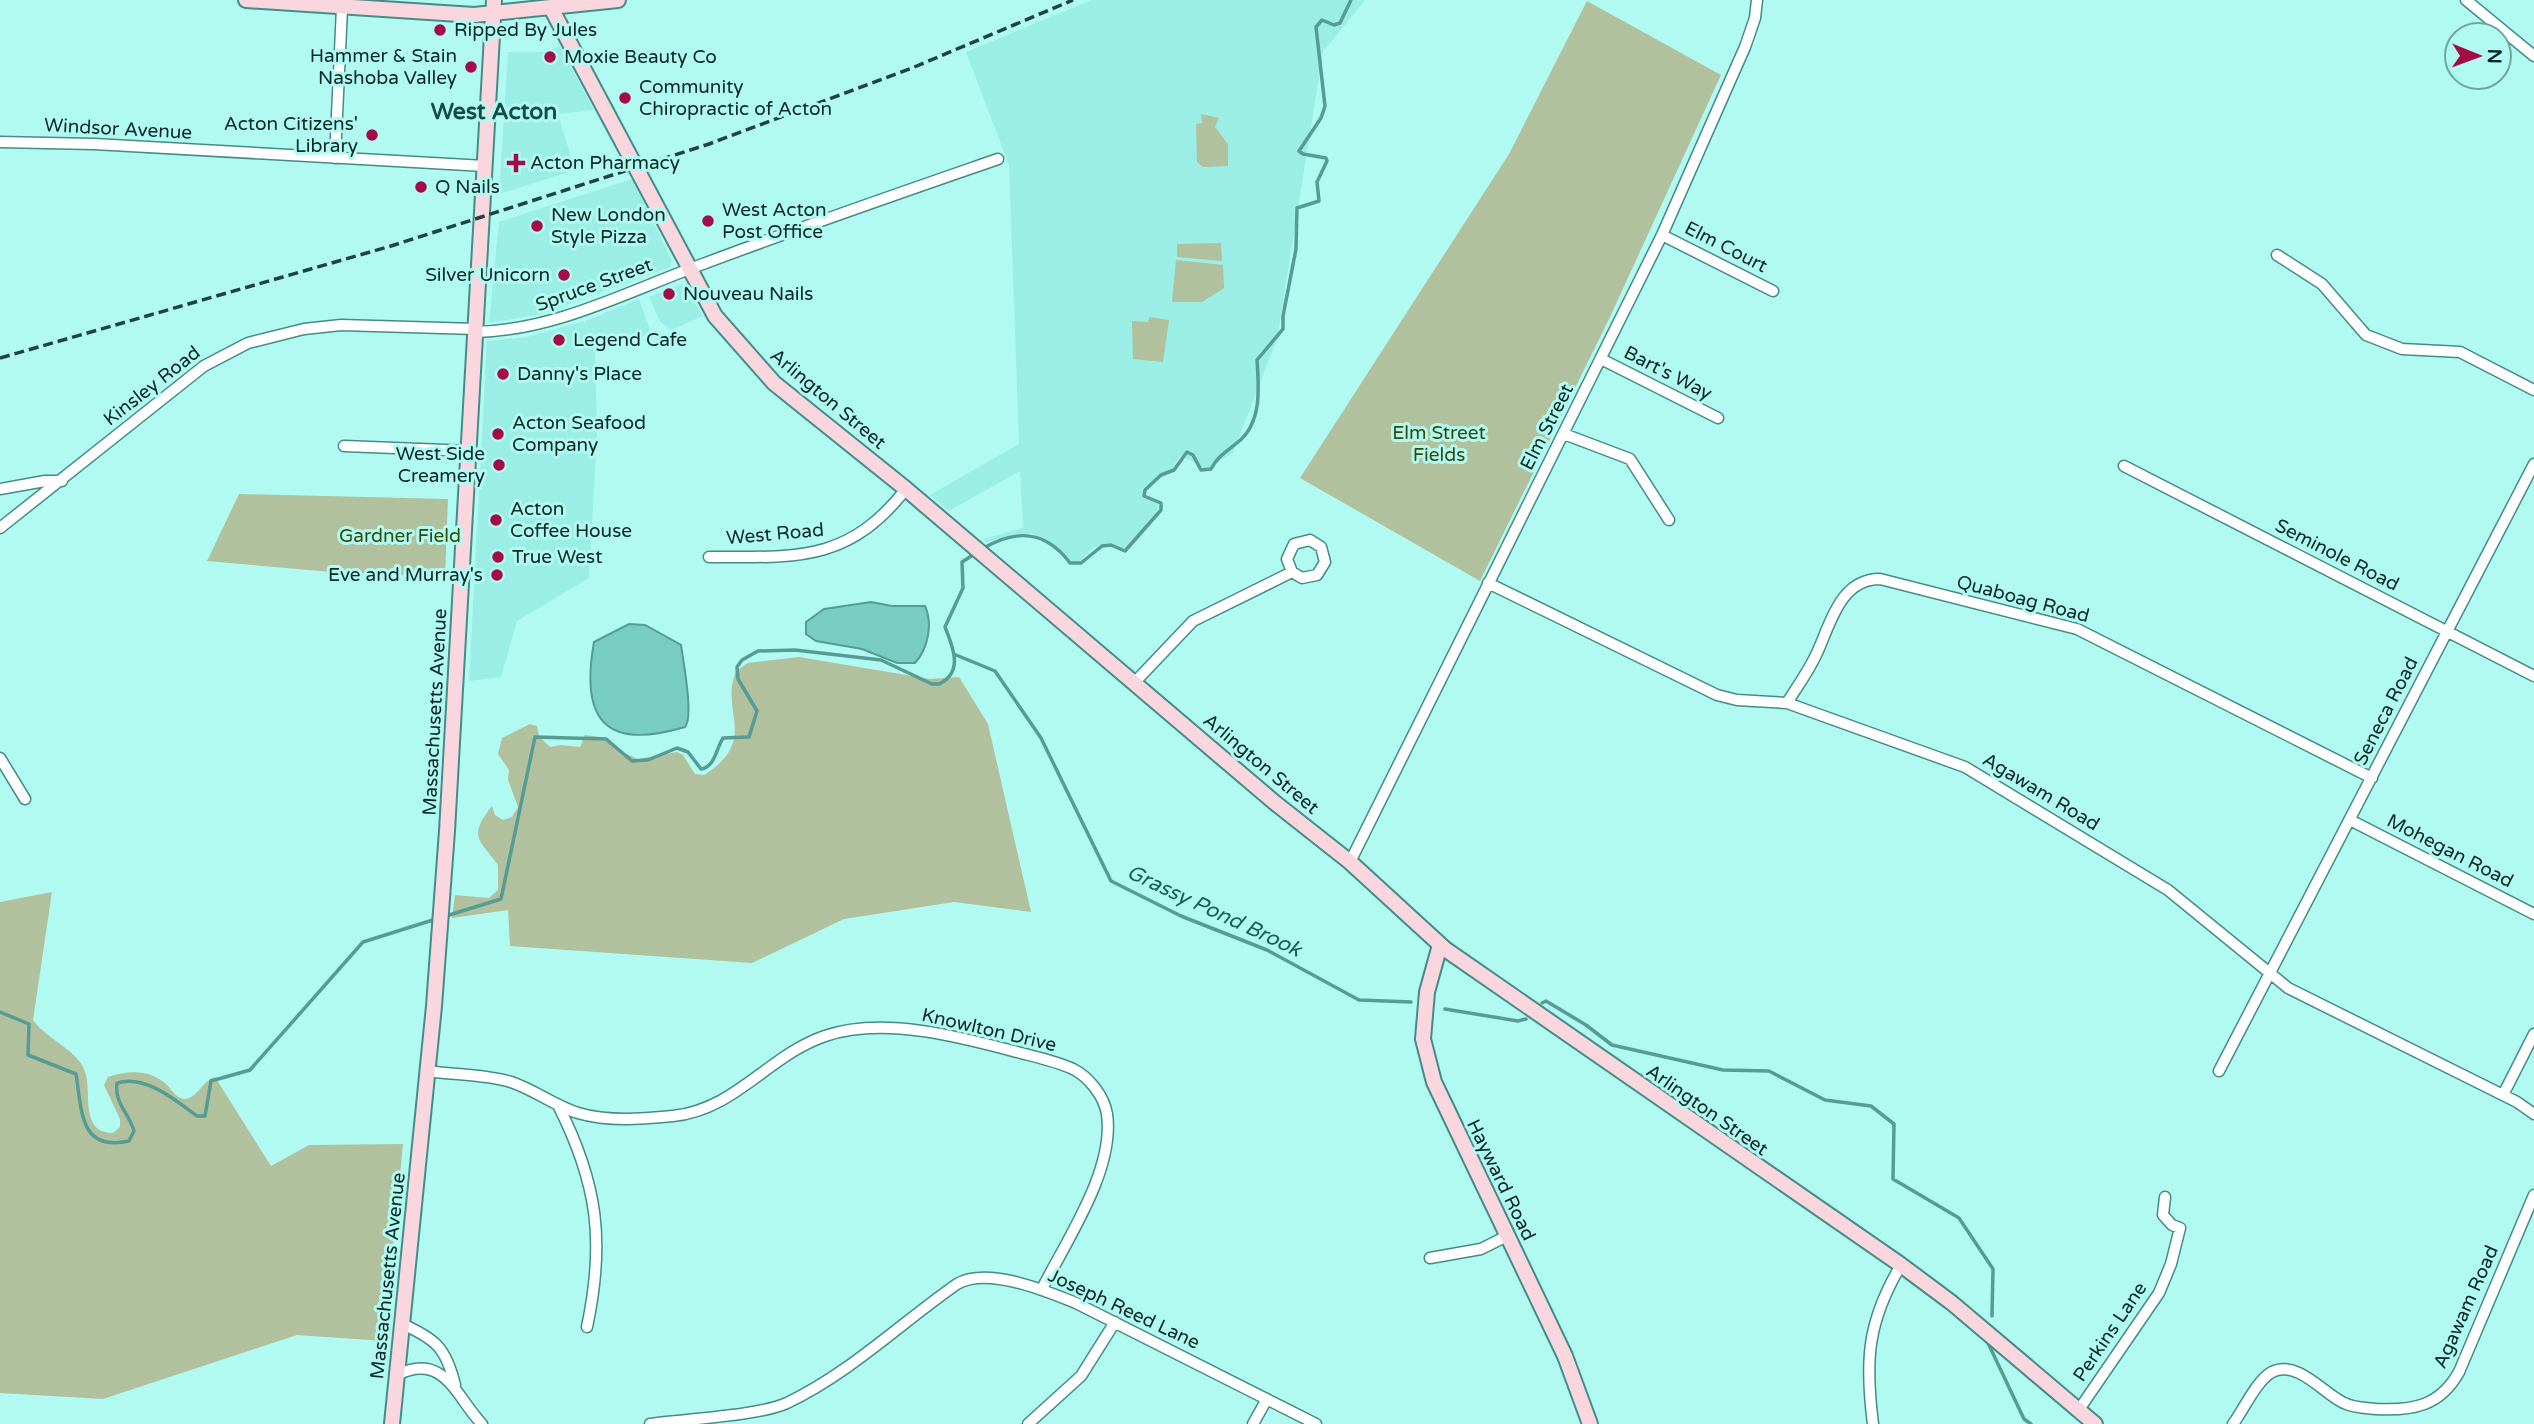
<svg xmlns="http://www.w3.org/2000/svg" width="2534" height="1424" viewBox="0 0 2534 1424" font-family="'Varela Round',sans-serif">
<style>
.built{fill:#9beee5}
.green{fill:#b1c09d}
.water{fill:#77cdc4;stroke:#569c95;stroke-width:2}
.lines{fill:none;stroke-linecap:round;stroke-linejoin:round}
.stream{stroke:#569c95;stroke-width:3.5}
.street-casing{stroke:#448c85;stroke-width:13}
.secondary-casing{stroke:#448c85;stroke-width:18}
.street{stroke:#fff;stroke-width:10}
.secondary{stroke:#fad7df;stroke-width:14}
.rail{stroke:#1f4341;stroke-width:3.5;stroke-dasharray:10 5;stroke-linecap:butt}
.poi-dot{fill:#a40c47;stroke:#b1faf2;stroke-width:2.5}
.labels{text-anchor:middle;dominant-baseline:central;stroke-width:6;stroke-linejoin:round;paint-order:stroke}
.poi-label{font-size:19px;fill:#092826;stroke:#b1faf2;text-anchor:start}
.street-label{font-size:19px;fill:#092826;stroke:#b1faf2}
.park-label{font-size:19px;fill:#344a08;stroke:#b1faf2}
.water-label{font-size:21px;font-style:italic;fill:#18605a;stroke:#b1faf2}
.quarter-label{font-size:23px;font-weight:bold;fill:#134c48;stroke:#b1faf2}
</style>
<rect width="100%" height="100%" fill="#b1faf2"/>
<!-- built -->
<path class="built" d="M1092,0H1365L1323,52L1277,339L1233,453L1206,469L1180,455L1173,467L1140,490L1158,504L1157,511L1130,546L1121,549L1104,544L1093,548L1076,565L1032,533L986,542L983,539L1023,528L1020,471L949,511L930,495L1019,444L1009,165L966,52Z
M560,46L594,110L558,114L575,170L499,194L508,52H544Z
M632,179L672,261L670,267L542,314L489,323L499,222Z
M682,284L703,316L671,330L660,322L649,297Z
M639,299L651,333L595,353L597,433L589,578L517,621L501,677L469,681L487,341L527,337L584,321L589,334L585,321Z"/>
<!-- green -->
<path class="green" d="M1587,1L1721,75L1610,317L1480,581L1300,478L1509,154Z
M1201,114L1219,118L1215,127L1228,144V166L1203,167L1197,162L1196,124L1202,123Z
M1221,243L1222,261L1177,257V244Z
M1176,260L1223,265L1224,288L1202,302H1172Z
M1149,317L1169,320L1163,362L1133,359L1132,321L1148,322Z
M239,494L448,499L445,577L332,572L207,561Z
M799,657L930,679L959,677L988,724L1031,912L954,902L844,919L752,963L510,946L508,910L452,918L455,895L489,898L498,890V865C478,838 468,837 492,806L495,815L503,820L512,817L518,807L508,780L509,770L498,754L502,738L530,724L537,726L539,736L550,747L560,745L580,747L585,735L608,738L622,752L638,759L677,752L683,755L695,774L704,775C760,740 719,711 736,671L748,663Z
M52,892L33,1020C48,1041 81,1051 86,1075C91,1096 81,1133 113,1133L120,1127V1119L104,1085L108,1077C128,1070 151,1069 167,1085C172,1090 176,1098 184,1099C198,1099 202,1080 215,1077L271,1166L309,1145L403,1144L384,1341L297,1335L103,1399L0,1393V902Z"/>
<!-- water -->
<path class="water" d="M871,602L892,606H925C933,624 928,649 915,663H897L862,649L816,641L806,634V622L824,609Z
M629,624L645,625L681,645C683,660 694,717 685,727C605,751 580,720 594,642Z"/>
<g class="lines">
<!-- stream -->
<path class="stream" d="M982,549C1017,528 1046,531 1070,563H1081L1102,546L1111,545L1125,551L1161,510V503L1144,496L1145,490L1161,475L1174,470L1187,452L1193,455L1201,470L1211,469C1218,456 1226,452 1238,442C1262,423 1259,388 1257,360L1283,329V316L1296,249L1297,208L1319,201L1317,182L1327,161L1326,158L1303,154L1299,151L1321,118L1325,106L1316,27L1322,20L1334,25L1340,23L1351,0
M956,655L995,671L1041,738L1111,881L1181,916L1267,950L1359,1000L1411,1002
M446,916L501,899L535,737L606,739L632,761L648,760L677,748L688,752L701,769C715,767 716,749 723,738L749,737L757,711L738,679L737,667L742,660L758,651L795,650L881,660L932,684H939C964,672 953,647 945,627L963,588L962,562L976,553
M1542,1003L1546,1001L1586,1025L1612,1045L1723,1070L1769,1071L1825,1100L1871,1106L1894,1124L1893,1179L1959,1218L1993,1269L1992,1316
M1445,1009L1518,1021L1526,1019
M0,1012L29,1024L28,1055L76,1074C82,1110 79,1152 129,1141L134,1131C129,1113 114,1103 117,1083C145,1074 175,1100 197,1116H205L211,1081L250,1070L363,942L436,919
M1988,1343L2024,1419L2031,1424"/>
<defs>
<path id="street" d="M2466,0L2534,56
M0,142L94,144L485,166
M335,158L342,8
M1662,235L1773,291
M2277,255L2322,284L2366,335L2402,349L2460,352L2534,390
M476,332C557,330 628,291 703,264C801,227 900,193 998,159
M1601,359L1718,418
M1564,434L1630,459L1669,520
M344,446L470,451
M2124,466L2534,676
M0,489L45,481H62
M0,528L204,366L248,343L304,329L341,325L476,329
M709,557C796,557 848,563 906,489
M1488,583L1717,695L1737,700L1787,703L1965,767L2168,890L2288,988L2517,1102L2534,1114
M1134,683L1193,621L1292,572L1302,578L1317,575L1325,562L1321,547L1310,540L1294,544L1287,559L1292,572
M1787,703C1797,687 1808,672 1816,655C1830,626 1839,579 1880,579L2077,629L2372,778
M0,758L25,799
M2350,820L2534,914
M1350,862L1662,235L1745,47L1755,18L1757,0
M427,1071C455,1075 485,1074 511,1082C535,1090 555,1106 578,1113C608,1122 642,1119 673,1116C735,1110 769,1055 825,1036C883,1016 961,1037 1017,1052C1036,1057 1056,1061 1073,1069C1089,1077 1104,1096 1107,1114C1115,1170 1067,1239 1042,1289
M2219,1071L2534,464
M2503,1095L2534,1034
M558,1105C598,1184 605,1242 587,1327
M1430,1258L1481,1249L1507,1236
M402,1324C436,1339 446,1348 455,1385
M397,1375C445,1351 457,1399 482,1424
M2078,1411L2159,1293L2171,1264L2180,1228L2172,1225L2163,1215L2165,1197
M650,1424C685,1419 758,1416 787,1403C850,1373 901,1323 957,1284C987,1266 1046,1291 1076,1303L1316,1424
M1028,1424L1081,1376L1115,1322
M1253,1424L1267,1399
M1873,1424C1865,1361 1867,1322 1901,1265
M2233,1424C2244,1409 2257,1380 2272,1372C2297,1359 2324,1394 2344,1403C2354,1408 2366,1408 2376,1409C2413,1411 2440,1406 2459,1372L2534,1195"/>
<path id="secondary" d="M246,0L474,15L618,0
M551,8L715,316L774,383L906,489L1274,802L1350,862L1445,949L1901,1265L1952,1303L2095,1424
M1440,945L1427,992L1423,1039L1434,1082L1565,1356L1590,1424
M392,1424L434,1006L447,831L494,0"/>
</defs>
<!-- street casing -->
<use href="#street" class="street-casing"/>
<!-- secondary casing -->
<use href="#secondary" class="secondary-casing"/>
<!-- street -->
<use href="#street" class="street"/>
<!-- secondary -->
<use href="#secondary" class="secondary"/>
<!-- rail -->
<path class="rail" d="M0,358L391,246L709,144L912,68L1073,0"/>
</g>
<!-- markers -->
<g class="poi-dot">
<circle cx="440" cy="30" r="7"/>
<circle cx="550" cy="57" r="7"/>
<circle cx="471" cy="67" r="7"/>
<circle cx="625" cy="98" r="7"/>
<circle cx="372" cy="135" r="7"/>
<path d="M512.5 152.5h7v7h7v7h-7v7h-7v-7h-7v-7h7z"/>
<circle cx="421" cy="187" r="7"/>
<circle cx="708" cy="221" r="7"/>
<circle cx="537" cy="226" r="7"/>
<circle cx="564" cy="275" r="7"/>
<circle cx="669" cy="294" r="7"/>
<circle cx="559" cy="340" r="7"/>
<circle cx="503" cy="374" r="7"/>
<circle cx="498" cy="434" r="7"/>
<circle cx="499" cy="465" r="7"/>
<circle cx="496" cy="520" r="7"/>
<circle cx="498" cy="557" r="7"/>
<circle cx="497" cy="575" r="7"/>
</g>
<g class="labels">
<!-- poi labels -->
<g class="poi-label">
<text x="454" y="30">Ripped By Jules</text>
<text x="457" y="56" text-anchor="end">Hammer &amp; Stain<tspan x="457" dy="22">Nashoba Valley</tspan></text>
<text x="564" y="57">Moxie Beauty Co</text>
<text x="639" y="87">Community<tspan x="639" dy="22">Chiropractic of Acton</tspan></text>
<text x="358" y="124" text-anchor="end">Acton Citizens'<tspan x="358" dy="22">Library</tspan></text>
<text x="530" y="163">Acton Pharmacy</text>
<text x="435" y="187">Q Nails</text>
<text x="722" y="210">West Acton<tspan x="722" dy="22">Post Office</tspan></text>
<text x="551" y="215">New London<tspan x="551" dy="22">Style Pizza</tspan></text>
<text x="550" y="275" text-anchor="end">Silver Unicorn</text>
<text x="683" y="294">Nouveau Nails</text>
<text x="573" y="340">Legend Cafe</text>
<text x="517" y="374">Danny's Place</text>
<text x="512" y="423">Acton Seafood<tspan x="512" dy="22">Company</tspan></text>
<text x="485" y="454" text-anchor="end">West Side<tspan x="485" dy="22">Creamery</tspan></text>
<text x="510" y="509">Acton<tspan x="510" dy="22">Coffee House</tspan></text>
<text x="512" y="557">True West</text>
<text x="483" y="575" text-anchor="end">Eve and Murray's</text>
</g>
<!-- street labels -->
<g class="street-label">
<text transform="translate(118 129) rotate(3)">Windsor Avenue</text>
<text transform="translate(1726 247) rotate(27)">Elm Court</text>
<text transform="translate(594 285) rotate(-20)">Spruce Street</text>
<text transform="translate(1668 373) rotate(27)">Bart's Way</text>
<text transform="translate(152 386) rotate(-38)">Kinsley Road</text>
<text transform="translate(828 399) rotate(40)">Arlington Street</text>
<text transform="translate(1547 427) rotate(-63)">Elm Street</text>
<text transform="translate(775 534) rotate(-5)">West Road</text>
<text transform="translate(2337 555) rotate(27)">Seminole Road</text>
<text transform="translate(2023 599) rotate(15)">Quaboag Road</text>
<text transform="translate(2386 711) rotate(-63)">Seneca Road</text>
<text transform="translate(435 712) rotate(-87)">Massachusetts Avenue</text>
<text transform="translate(1261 764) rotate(40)">Arlington Street</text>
<text transform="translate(2041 792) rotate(31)">Agawam Road</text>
<text transform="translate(2450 851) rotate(27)">Mohegan Road</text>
<text transform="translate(989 1030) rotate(13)">Knowlton Drive</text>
<text transform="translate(1707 1110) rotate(35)">Arlington Street</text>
<text transform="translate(1501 1180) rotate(64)">Hayward Road</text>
<text transform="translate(388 1276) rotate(-84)">Massachusetts Avenue</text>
<text transform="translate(2466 1307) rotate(-66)">Agawam Road</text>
<text transform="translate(1124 1309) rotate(25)">Joseph Reed Lane</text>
<text transform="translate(2110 1332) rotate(-56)">Perkins Lane</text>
</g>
<!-- park labels -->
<g class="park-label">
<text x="1439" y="433">Elm Street<tspan x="1439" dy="22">Fields</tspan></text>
<text x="400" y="536">Gardner Field</text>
</g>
<!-- water labels -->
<g class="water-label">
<text transform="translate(1214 911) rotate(25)">Grassy Pond Brook</text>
</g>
<!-- quarter labels -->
<g class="quarter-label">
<text x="494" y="112">West Acton</text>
</g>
</g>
<!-- north arrow -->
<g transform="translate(2478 56) rotate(91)"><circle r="33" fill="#b1faf2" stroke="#6ea6a0" stroke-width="2"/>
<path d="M0-5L12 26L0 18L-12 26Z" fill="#a40c47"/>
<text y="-10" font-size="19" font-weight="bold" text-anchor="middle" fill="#092826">N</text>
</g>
</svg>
